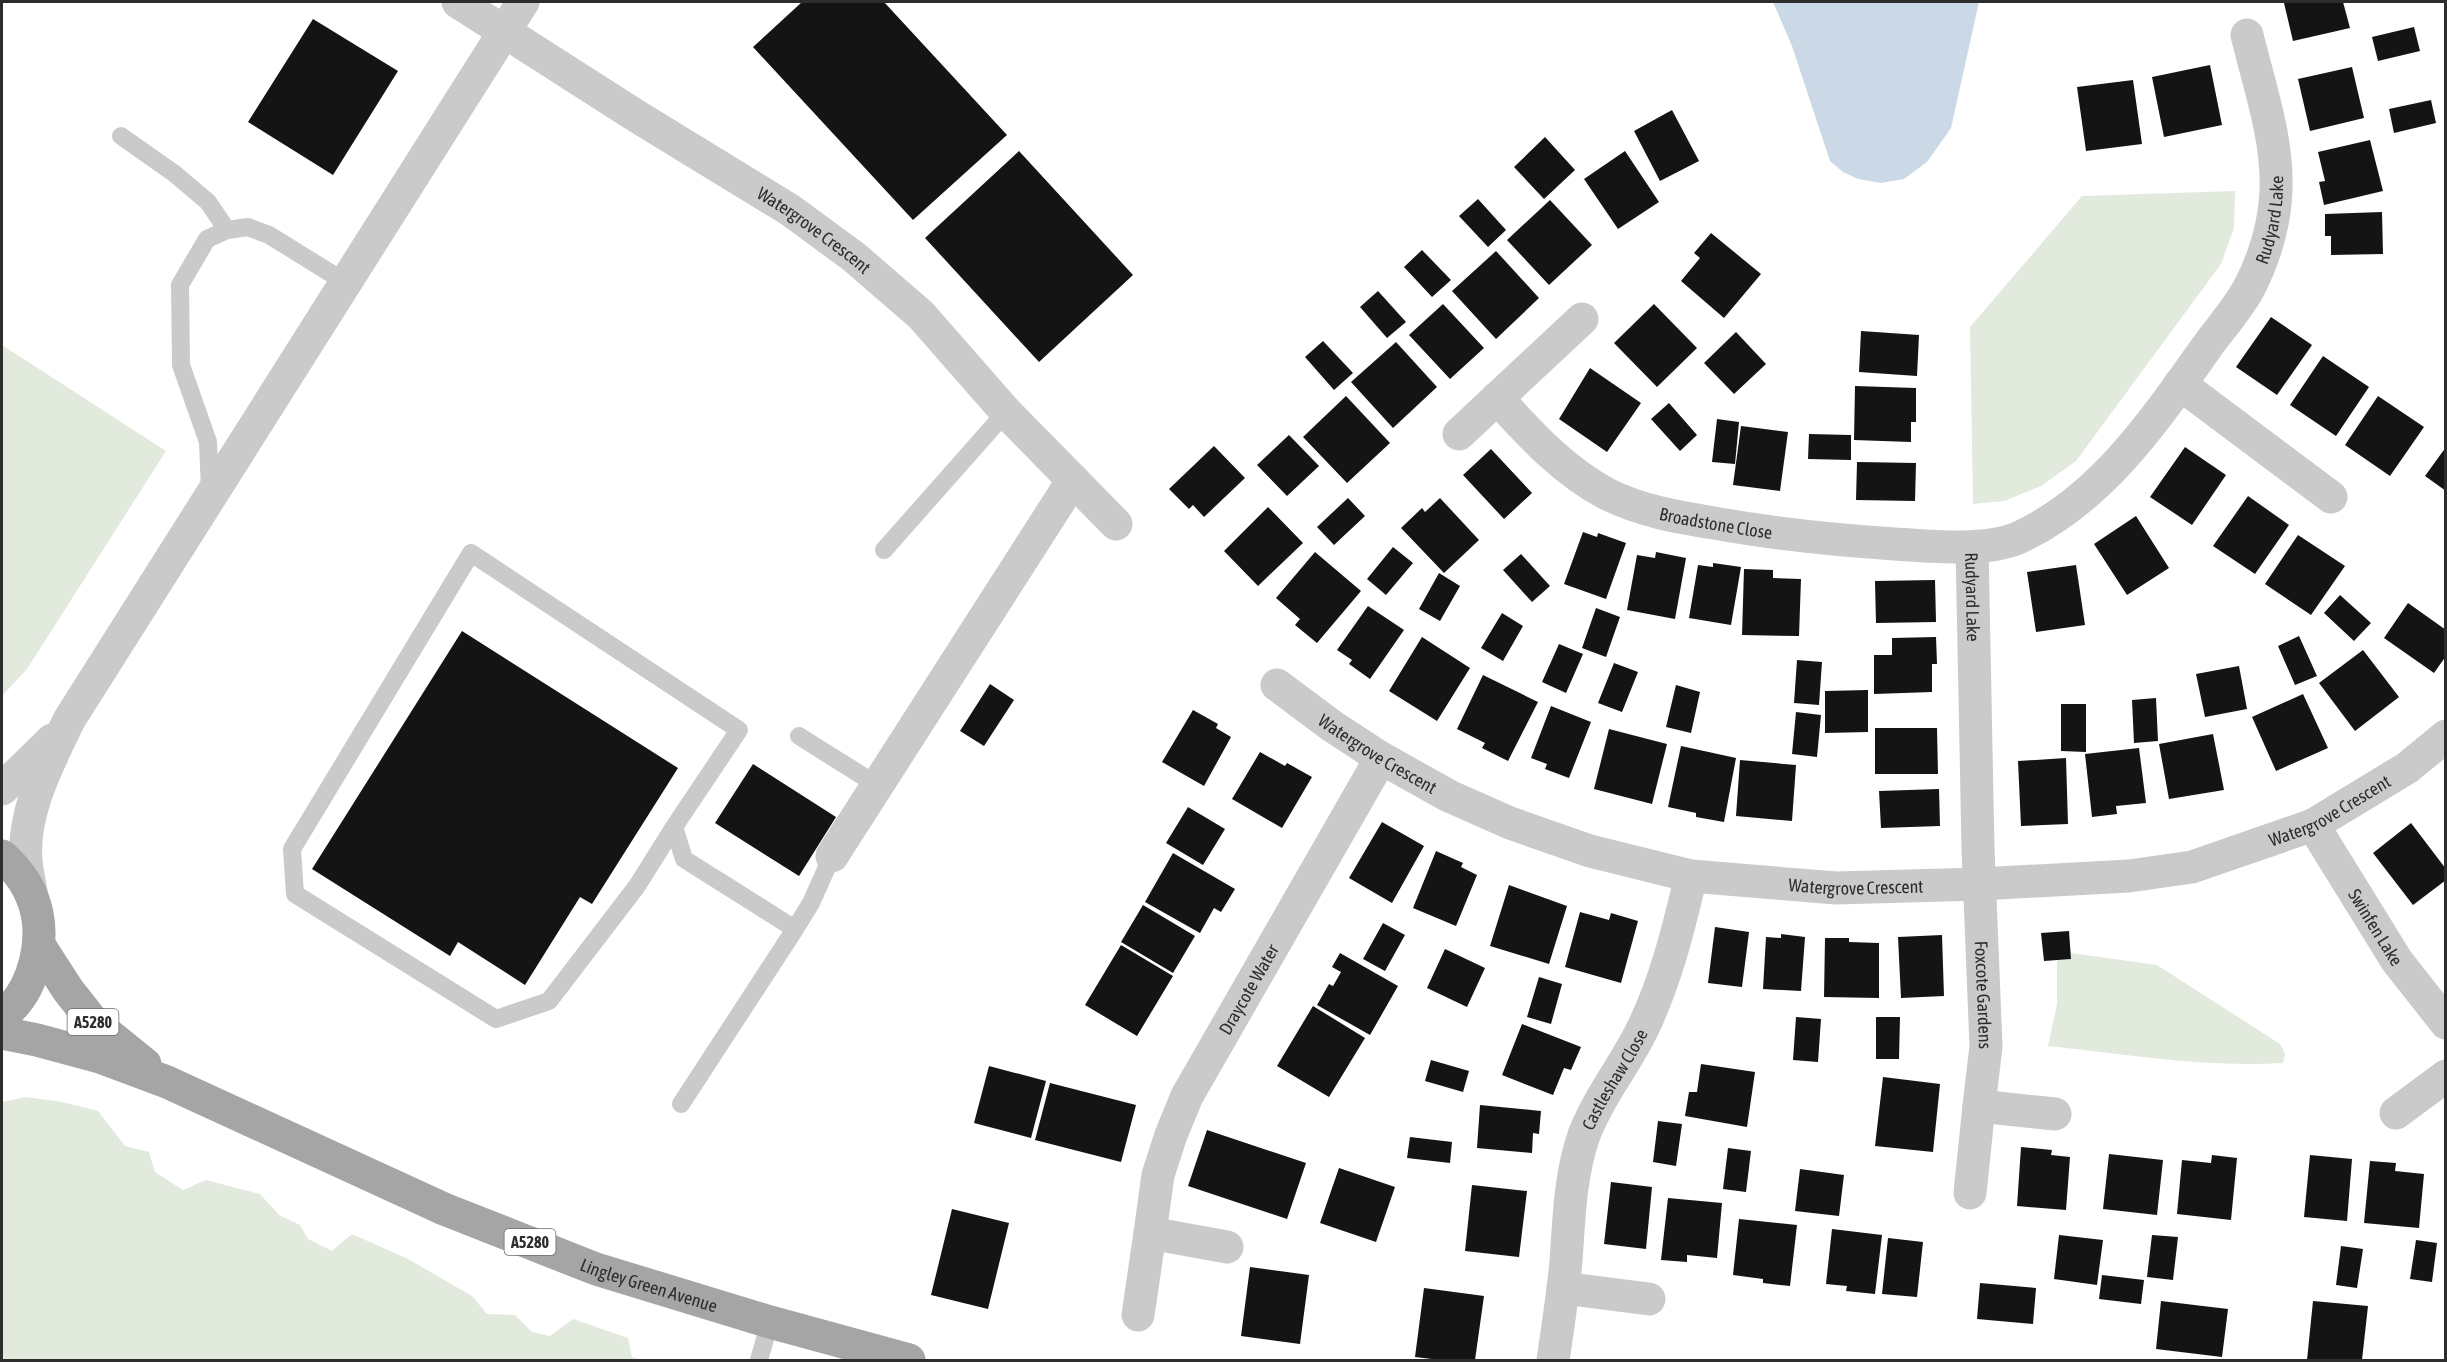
<svg xmlns="http://www.w3.org/2000/svg" width="2447" height="1362" viewBox="0 0 2447 1362" font-family="'Asap Condensed',sans-serif">
<style>
.green{fill:#e2e9dd}
.water{fill:#cbd9e6}
.building{fill:#141414}
.lines{fill:none;stroke-linecap:round;stroke-linejoin:round}
.service{stroke:#cacaca;stroke-width:18}
.minor{stroke:#cacaca;stroke-width:33}
.primary{stroke:#a5a5a5;stroke-width:33}
.labels{text-anchor:middle;dominant-baseline:central;stroke-width:6;stroke-linejoin:round;paint-order:stroke}
.shield{fill:#fff;stroke:#6c6c6c;stroke-width:1.5}
.shield-label{font-size:16px;font-weight:bold;fill:#2d2d2d}
.street-label{font-size:18px;fill:#2d2d2d;stroke:#fff}
</style>
<rect width="100%" height="100%" fill="#fff"/>
<!-- green -->
<path class="green" d="M2235,191L2234,228L2221,264L2076,461L2041,486L2004,501L1973,504L1970,327L2082,196Z
M2,345L166,451L27,669L2,696Z
M2071,953L2157,965L2280,1044L2285,1054L2283,1063C2205,1068 2126,1054 2048,1046L2057,1004V960L2071,959Z
M26,1097L62,1102L98,1111L125,1146L149,1152L155,1172L183,1190L206,1180L260,1194L279,1215L300,1225L308,1239L332,1251L352,1234L408,1259L472,1296L487,1314L515,1315L532,1332L550,1336L573,1319L628,1338L632,1357L640,1360H2V1102Z"/>
<!-- water -->
<path class="water" d="M1773,2H1979L1951,128L1927,162L1904,179L1881,183L1858,179L1843,172L1830,161L1792,46Z"/>
<!-- building -->
<path class="building" d="M802,2H884L1007,135L913,220L753,47Z
M2289,2H2343L2350,28L2293,41L2284,3Z
M313,19L398,71L333,175L248,122Z
M2414,27L2420,51L2378,61L2372,37Z
M2210,65L2222,125L2164,137L2152,77Z
M2352,67L2364,118L2310,131L2298,79Z
M2133,80L2142,144L2086,151L2077,87Z
M2431,100L2436,123L2394,133L2389,109Z
M1672,110L1699,161L1660,181L1634,131Z
M1545,137L1575,170L1544,199L1514,167Z
M2370,140L2383,191L2324,205L2319,182L2325,181L2318,152Z
M1019,151L1133,275L1039,362L925,238Z
M1625,151L1659,202L1618,229L1584,179Z
M1478,199L1506,230L1488,247L1459,216Z
M1550,200L1592,245L1549,285L1507,240Z
M2382,212L2383,254L2331,255V236H2325V214Z
M1711,233L1761,274L1724,318L1681,281L1700,258L1694,253Z
M1422,250L1451,280L1432,297L1404,267Z
M1496,251L1539,298L1496,339L1452,291Z
M1378,291L1406,322L1387,338L1360,307Z
M1443,304L1484,348L1450,379L1409,335Z
M1654,304L1697,348L1657,387L1614,343Z
M2271,317L2312,345L2277,395L2236,367Z
M1861,331L1919,335L1917,376L1859,372Z
M1736,332L1766,364L1734,394L1704,363Z
M1323,341L1353,373L1334,390L1305,357Z
M1396,342L1437,387L1393,428L1351,382Z
M2323,356L2369,387L2336,436L2290,405Z
M1590,368L1641,403L1607,452L1559,419Z
M1855,386L1916,388V422H1911V442L1854,440Z
M1346,396L1390,443L1347,483L1303,437Z
M2378,396L2424,427L2390,476L2345,445Z
M1669,403L1697,435L1680,451L1651,419Z
M1717,419L1739,422L1735,464L1712,462Z
M1741,426L1788,432L1780,491L1733,485Z
M1809,434L1851,435V460L1808,459Z
M1289,435L1319,466L1287,496L1257,465Z
M1214,446L1245,478L1204,517L1193,505L1189,509L1169,489Z
M2185,447L2226,475L2192,525L2150,497Z
M2446,447V491L2425,476Z
M1491,449L1532,493L1504,519L1463,475Z
M1857,462L1916,463L1915,501L1856,500Z
M2248,496L2289,525L2255,574L2213,546Z
M1348,498L1365,516L1334,545L1317,527Z
M1440,498L1479,540L1444,573L1401,528L1422,508L1425,512Z
M1268,507L1303,543L1258,586L1224,551Z
M2136,516L2169,568L2127,595L2094,544Z
M1583,532L1597,537L1598,533L1626,543L1606,599L1564,584Z
M2298,535L2345,566L2311,615L2265,584Z
M1393,547L1413,563L1386,595L1367,579Z
M1315,552L1361,591L1317,643L1295,625L1300,619L1276,598Z
M1656,552L1686,558L1675,619L1627,610L1637,555L1655,558Z
M1521,554L1550,586L1532,602L1503,570Z
M1713,563L1741,567L1731,625L1689,618L1698,565L1713,567Z
M2076,565L2085,625L2036,632L2027,572Z
M1744,569L1773,570V578L1801,579L1799,636L1742,635Z
M1439,573L1460,586L1440,621L1419,609Z
M1935,580L1936,622L1876,623L1875,581Z
M2340,595L2371,623L2354,641L2324,613Z
M2408,603L2446,630V656L2434,673L2384,638Z
M1368,606L1404,630L1370,679L1349,664L1352,660L1337,650Z
M1596,608L1620,617L1606,657L1582,648Z
M1502,613L1523,626L1503,661L1481,648Z
M462,631L678,768L592,904L580,897L525,985L458,942L450,956L312,869Z
M2299,636L2317,676L2295,685L2278,646Z
M1422,637L1470,668L1437,721L1389,691Z
M1936,637L1937,664H1932V692L1874,694V655H1892V638Z
M1559,644L1583,654L1566,693L1542,682Z
M2363,650L2399,697L2355,731L2319,683Z
M1797,660L1822,662L1819,705L1794,703Z
M1614,663L1638,672L1622,712L1598,703Z
M2239,666L2247,709L2205,717L2196,674Z
M1483,675L1538,702L1508,761L1482,748L1485,743L1457,729Z
M990,684L1014,700L984,746L960,731Z
M1676,685L1700,692L1691,733L1666,727Z
M1868,690V732L1825,733V691Z
M2303,694L2328,748L2276,771L2252,717Z
M2156,698L2158,741L2134,743L2132,700Z
M2061,704H2086V752L2061,751Z
M1551,706L1591,722L1569,778L1545,769L1547,764L1531,758Z
M1193,710L1218,724L1216,728L1231,737L1204,786L1162,762Z
M1796,712L1821,715L1817,757L1792,754Z
M1875,728H1937L1938,774H1875Z
M1609,729L1667,744L1652,804L1594,789Z
M2213,734L2224,790L2169,799L2159,744Z
M1681,746L1736,758L1724,822L1696,817V813L1668,807Z
M2139,748L2146,803L2116,806L2117,814L2092,817L2085,754Z
M1260,752L1285,766L1287,763L1312,777L1282,828L1232,799Z
M2066,758L2068,824L2021,826L2018,761Z
M1740,760L1796,765L1792,821L1736,816Z
M753,764L836,817L799,876L715,823Z
M1939,789L1940,826L1881,828L1879,791Z
M1188,807L1225,829L1203,865L1166,843Z
M1382,822L1424,846L1392,903L1349,878Z
M2411,823L2446,869V880L2413,905L2373,853Z
M1436,851L1463,863L1461,867L1477,875L1456,926L1413,908Z
M1173,853L1235,889L1221,912L1214,908L1200,933L1145,902Z
M1509,885L1567,906L1549,964L1490,946Z
M1143,905L1195,936L1173,973L1121,942Z
M1580,912L1609,920L1611,913L1638,921L1621,983L1565,967Z
M1383,923L1405,935L1385,971L1363,959Z
M1715,927L1749,932L1742,987L1708,983Z
M2069,931L2071,959L2044,961L2041,933Z
M1781,934L1805,937L1801,991L1763,989L1766,937L1781,938Z
M1942,935L1944,996L1901,998L1898,937Z
M1825,938H1849V942L1879,943V998L1824,997Z
M1121,945L1173,976L1137,1036L1085,1005Z
M1445,949L1485,968L1467,1007L1427,988Z
M1340,953L1398,986L1370,1035L1317,1005L1329,984L1333,986L1341,972L1332,967Z
M1539,977L1562,984L1551,1024L1527,1017Z
M1313,1006L1365,1038L1329,1097L1277,1066Z
M1796,1017L1821,1019L1818,1062L1793,1060Z
M1876,1017H1900L1899,1059H1876Z
M1522,1024L1581,1047L1571,1070L1564,1068L1553,1095L1502,1075Z
M1431,1060L1469,1071L1463,1092L1425,1081Z
M1701,1064L1755,1072L1747,1127L1685,1116L1689,1092H1697Z
M989,1066L1046,1081L1031,1138L974,1123Z
M1883,1077L1940,1084L1933,1152L1875,1146Z
M1050,1083L1136,1105L1121,1162L1035,1140Z
M1480,1105L1541,1111L1539,1134L1533,1133L1532,1153L1477,1148Z
M1658,1121L1682,1124L1676,1166L1653,1162Z
M1207,1130L1306,1163L1287,1219L1188,1186Z
M1410,1137L1452,1142L1450,1163L1407,1158Z
M2021,1147L2052,1150L2051,1155L2070,1157L2066,1210L2017,1206Z
M1728,1148L1751,1151L1746,1192L1723,1189Z
M2109,1154L2163,1160L2157,1215L2103,1209Z
M2212,1155L2237,1158L2231,1220L2177,1214L2182,1160L2211,1163Z
M2310,1155L2352,1159L2347,1221L2304,1217Z
M2370,1161L2396,1163L2395,1171L2424,1174L2419,1228L2364,1223Z
M1339,1168L1395,1187L1376,1242L1320,1223Z
M1800,1169L1844,1175L1839,1216L1795,1211Z
M1611,1182L1652,1187L1646,1249L1604,1244Z
M1472,1185L1527,1191L1519,1257L1465,1251Z
M1668,1198L1722,1203L1717,1258L1687,1255V1262L1661,1260Z
M952,1209L1009,1223L988,1309L931,1295Z
M1739,1219L1797,1225L1790,1286L1763,1283V1279L1733,1275Z
M1832,1229L1882,1235L1875,1294L1846,1291L1847,1286L1826,1284Z
M2059,1235L2103,1240L2097,1285L2054,1279Z
M2152,1235L2178,1237L2173,1280L2147,1277Z
M1888,1238L1923,1242L1917,1297L1882,1294Z
M2416,1240L2437,1243L2432,1282L2410,1279Z
M2341,1246L2363,1249L2357,1288L2336,1285Z
M1250,1267L1309,1275L1300,1344L1241,1336Z
M2102,1275L2144,1280L2141,1304L2099,1299Z
M1980,1283L2036,1288L2033,1324L1977,1319Z
M1424,1288L1484,1296L1475,1360H1440L1415,1357Z
M2161,1301L2228,1309L2222,1357L2156,1349Z
M2313,1301L2368,1306L2362,1360H2307Z"/>
<g class="lines">
<!-- service -->
<path class="service" d="M121,136L175,174L208,202L227,230
M210,491L208,442L181,365L180,285L207,239L227,230L248,227L269,235L345,282
M884,550L1006,412
M799,736L877,785
M674,827L637,886L549,1001L496,1019L295,894L292,849L471,553L739,730L674,827L684,859L795,929L811,903L832,856
M681,1104L795,929
M759,1360L770,1322"/>
<!-- minor -->
<g class="minor">
<path id="s1" d="M458,2L638,117L790,210L854,257L921,315L1006,412L1116,524"/>
<path d="M2180,384L2331,497"/>
<path id="s2" d="M1497,398C1530,434 1563,471 1607,494C1641,511 1677,517 1714,523C1774,534 1835,540 1895,544C1931,546 1985,552 2018,538C2101,500 2155,420 2206,348C2220,328 2239,308 2250,286C2265,257 2275,222 2276,190C2278,138 2259,85 2247,35"/>
<path d="M1459,434L1582,319"/>
<path id="s3" d="M1972,547L1978,848L1986,1046L1979,1106L2055,1114"/>
<path id="s4" d="M1277,685L1332,726L1381,758L1449,796L1510,823L1590,851L1691,876L1836,888L1980,884L2129,876L2192,867L2313,825L2407,768L2446,736"/>
<path d="M2,789L52,740"/>
<path id="s5" d="M2313,825L2397,961L2446,1023"/>
<path d="M832,856L1073,480"/>
<path d="M32,897C30,885 27,872 26,860C22,812 49,762 69,720L523,2"/>
<path d="M2396,1113L2446,1076"/>
<path d="M1970,1193L1979,1106"/>
<path id="s6" d="M1150,1233L1158,1175L1171,1135L1187,1096L1381,758"/>
<path d="M1563,1288L1649,1299"/>
<path d="M1138,1315L1150,1233L1227,1247"/>
<path id="s7" d="M1553,1360C1558,1327 1563,1294 1566,1261C1569,1219 1570,1175 1584,1135C1599,1096 1625,1065 1643,1028C1666,980 1679,927 1691,876"/>
</g>
<!-- primary -->
<g class="primary">
<path d="M2,856C14,867 26,881 32,897C48,936 35,991 2,1016"/>
<path d="M39,945L68,990L94,1023L145,1064"/>
<path id="s8" d="M2,1033L37,1040L100,1057L167,1082L444,1209L596,1269L770,1322L909,1360"/>
</g>
</g>
<g class="labels">
<!-- shield labels -->
<g class="shield">
<rect x="67.5" y="1009" width="51" height="26" rx="4.5"/>
<rect x="504.5" y="1229" width="51" height="26" rx="4.5"/>
</g>
<g class="shield-label">
<text x="93" y="1022">A5280</text>
<text x="530" y="1242">A5280</text>
</g>
<!-- street labels -->
<g class="street-label">
<text stroke="none"><textPath href="#s2" startOffset="981">Rudyard Lake</textPath></text>
<text stroke="none"><textPath href="#s1" startOffset="423">Watergrove Crescent</textPath></text>
<text stroke="none"><textPath href="#s2" startOffset="260">Broadstone Close</textPath></text>
<text stroke="none"><textPath href="#s3" startOffset="50">Rudyard Lake</textPath></text>
<text stroke="none"><textPath href="#s4" startOffset="122">Watergrove Crescent</textPath></text>
<text stroke="none"><textPath href="#s4" startOffset="1112">Watergrove Crescent</textPath></text>
<text stroke="none"><textPath href="#s4" startOffset="626">Watergrove Crescent</textPath></text>
<text stroke="none"><textPath href="#s5" startOffset="120">Swinfen Lake</textPath></text>
<text stroke="none"><textPath href="#s6" startOffset="266">Draycote Water</textPath></text>
<text stroke="none"><textPath href="#s3" startOffset="448">Foxcote Gardens</textPath></text>
<text stroke="none"><textPath href="#s7" startOffset="291">Castleshaw Close</textPath></text>
<text stroke="none"><textPath href="#s8" startOffset="696">Lingley Green Avenue</textPath></text>
</g>
</g>
<!-- border -->
<rect width="2447" height="1362" fill="none" stroke="#2d2d2d" stroke-width="6"/>
</svg>
